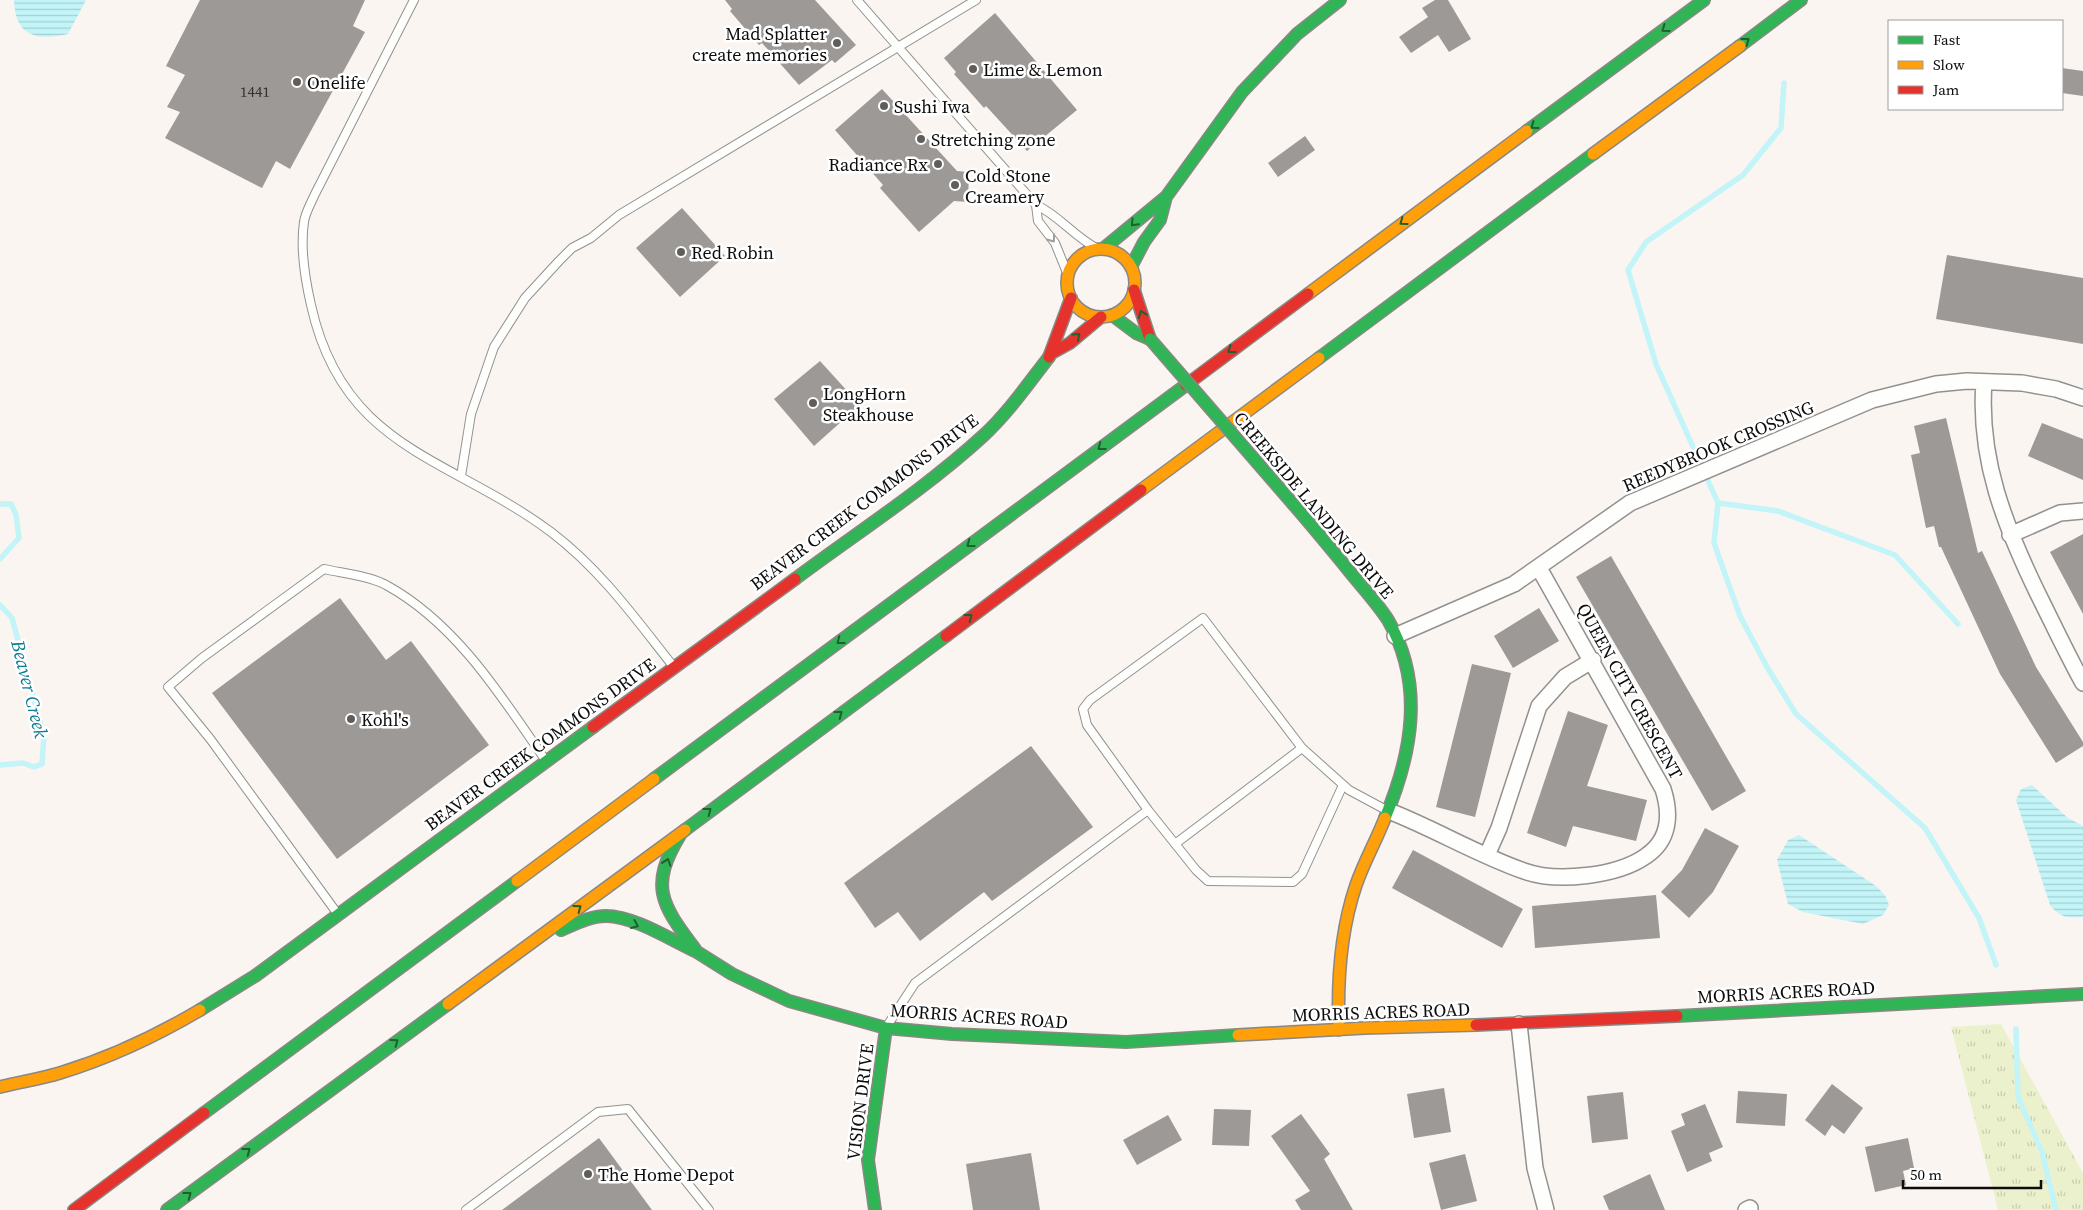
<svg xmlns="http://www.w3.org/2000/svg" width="2083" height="1210" viewBox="0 0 2083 1210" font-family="'Source Serif 4',serif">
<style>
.grass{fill:url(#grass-tufts)}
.water{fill:url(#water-rules)}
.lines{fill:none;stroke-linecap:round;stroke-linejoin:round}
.stream{stroke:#c2f4f8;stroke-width:5.5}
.building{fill:#9d9996}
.lane-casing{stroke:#93918f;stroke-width:10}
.street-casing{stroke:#93918f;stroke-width:18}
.fast-casing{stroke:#8a8885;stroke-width:14}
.slow-casing{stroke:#8a8885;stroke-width:14}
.jam-casing{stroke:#8a8885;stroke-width:14}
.lane{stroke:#fefefd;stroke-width:8}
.street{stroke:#fefefd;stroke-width:15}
.fast{stroke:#30b455;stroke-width:11}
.slow{stroke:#ff9f0a;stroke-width:11}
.jam{stroke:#e5322d;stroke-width:11}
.fast-bridge-casing{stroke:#8a8885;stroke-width:14;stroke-linecap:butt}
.fast-bridge{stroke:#30b455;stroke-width:11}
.oneway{stroke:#1e6030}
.oneway2{stroke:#9d9d9d}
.poi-dot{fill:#5f5e5c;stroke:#fff;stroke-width:2}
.labels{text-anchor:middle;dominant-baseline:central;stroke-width:5;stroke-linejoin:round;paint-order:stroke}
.number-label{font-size:15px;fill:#302f2e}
.poi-label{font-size:18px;fill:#0c0c0c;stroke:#fff;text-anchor:start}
.street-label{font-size:18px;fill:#0c0c0c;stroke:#fff}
.water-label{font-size:19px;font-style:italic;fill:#0b7c92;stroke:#fff}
</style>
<defs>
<pattern id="grass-tufts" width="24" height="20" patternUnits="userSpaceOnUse" patternTransform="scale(1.25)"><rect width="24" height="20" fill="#ecf1cd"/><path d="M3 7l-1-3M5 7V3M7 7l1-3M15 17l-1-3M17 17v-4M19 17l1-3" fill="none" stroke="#c9cdaf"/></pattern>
<pattern id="water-rules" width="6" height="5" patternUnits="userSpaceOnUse" patternTransform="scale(1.25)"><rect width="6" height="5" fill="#c2f4f8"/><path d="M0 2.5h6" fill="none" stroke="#a6d0d3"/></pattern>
</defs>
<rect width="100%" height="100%" fill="#faf5f0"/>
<!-- grass -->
<path class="grass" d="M2001,1024L2083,1173V1210H1998L1951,1027Z"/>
<!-- water -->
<path class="water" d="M14,0H86L68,34C37,41 15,37 14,0Z
M2032,785L2068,818L2083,826V917C2068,918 2060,918 2050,905L2016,800L2021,789Z
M1799,835L1876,886L1885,895L1889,905L1883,915L1863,924L1803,912L1788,904L1777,860L1788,840Z"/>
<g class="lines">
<!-- stream -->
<path class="stream" d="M1784,83L1781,128L1743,175L1646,242L1628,270L1656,364L1718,503L1714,543L1740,616L1767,667L1796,714L1925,828L1979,918L1996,965
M1718,503L1778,511L1895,555L1958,624
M0,504H11L16,515L19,538L0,559
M0,605L12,618L44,736L42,764L34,767L23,763L0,765
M2016,1029L2018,1097L2042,1152L2056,1210"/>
</g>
<!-- building -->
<path class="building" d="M200,0H365L353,26L365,32L290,169L276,161L262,188L165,138L180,112L167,107L185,75L166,66Z
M725,0H815L856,45L835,63L832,60L799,85L762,43L759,45L730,11L732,9Z
M1435,0H1448L1471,39L1449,52L1438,35L1411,53L1399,37L1428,17L1422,8Z
M995,13L1077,110L1027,151L986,106L984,108L954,74L956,72L944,58Z
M2062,68L2083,71V96L2062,93Z
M882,89L957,171L969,172L968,202L954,201L919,232L880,188L883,185L835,130Z
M1305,136L1315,150L1278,177L1268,163Z
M682,208L725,256L680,297L636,248Z
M1947,255L2083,278V344L1936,319Z
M820,361L860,405L814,446L774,399Z
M1946,418L1978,553L1982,551L2036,667L2083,742V746L2056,763L2000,674L1941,547H1939L1934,526L1926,528L1911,455L1920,453L1914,426Z
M2042,423L2083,439V480L2028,456Z
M2083,534V614L2050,552Z
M1611,556L1746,791L1712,811L1576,577Z
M340,598L386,660L411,641L489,745L337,859L212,693Z
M1539,608L1559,641L1513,668L1494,636Z
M1472,664L1511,673L1475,817L1436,807Z
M1568,711L1608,725L1587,786L1647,800L1636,841L1573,826L1566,847L1527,833Z
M1031,746L1093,827L992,901L984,892L920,941L898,912L875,928L844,883Z
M1705,828L1739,846L1713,892L1689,918L1661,892L1682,870Z
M1413,850L1523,909L1502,948L1392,888Z
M1656,895L1660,938L1535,948L1532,906Z
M1832,1084L1863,1108L1844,1134L1832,1125L1825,1136L1805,1120Z
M1444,1088L1451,1132L1414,1138L1407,1094Z
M1738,1091L1787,1094L1785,1126L1736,1123Z
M1623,1092L1628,1139L1592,1143L1587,1096Z
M1705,1104L1723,1147L1709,1153L1712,1161L1687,1172L1671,1131L1685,1125L1681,1114Z
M1214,1109L1251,1110L1249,1146L1212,1145Z
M1301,1114L1330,1154L1324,1159L1353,1210H1301L1295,1200L1310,1191L1271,1136Z
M1168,1115L1182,1140L1137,1165L1123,1140Z
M599,1138L652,1210H502Z
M1908,1138L1914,1168L1903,1171L1906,1185L1875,1192L1865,1147Z
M1031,1153L1040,1210H973L966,1164Z
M1465,1154L1477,1201L1441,1210L1429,1163Z
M1650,1174L1665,1210H1609L1603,1196Z"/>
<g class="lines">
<defs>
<path id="lane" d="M414,0L315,194C311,203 305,213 304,222C300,249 305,279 311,305C343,450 449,456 551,532C601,570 635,618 673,666
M857,0L1036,205C1059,215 1074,237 1098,249
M1036,205L1038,221L1055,243L1068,275
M461,476L471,414L494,347L525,298L559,261L572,248L591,238L619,215L976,0
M1148,810L1196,870L1208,881L1293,882L1302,874L1343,785
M1175,844L1302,748
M337,913L211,740L168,687L202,658L324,569C341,573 371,576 386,585C456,623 502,697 546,761
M887,1026L915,983L1148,810L1087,725L1083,709L1090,700L1203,618L1302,748L1349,790L1388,811
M466,1210L598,1112L628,1109L709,1210"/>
<path id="street" d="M1984,382C1978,459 2005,526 2038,594C2053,624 2067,654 2083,683
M2010,535L2060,513L2083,511
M1395,636L1514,584L1630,503L1872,400L1936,384L1967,381L2022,383L2056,389L2083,398
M1389,811C1435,829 1478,855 1524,871C1557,883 1618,876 1646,856C1670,840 1671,814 1663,789L1539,568
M1487,855L1499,828L1539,706L1565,677L1593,660
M1519,1024L1535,1168L1546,1210
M1746,1210L1750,1208"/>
<path id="fast" d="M1740,46L1801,0
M1527,131L1704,0
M1103,249L1166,197
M1131,267L1144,242L1160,220L1166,197L1242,92L1297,34L1340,0
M1112,315L1136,333L1150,339
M1319,358L1593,154
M1294,505C1313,527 1332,550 1350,572C1363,588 1377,603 1388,620C1425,684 1412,754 1385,818
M795,579C858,532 925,489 983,436C1008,413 1028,384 1049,357
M654,779L1186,385
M685,830L946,636
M680,835C649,886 661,904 695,949
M561,930C575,924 590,916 606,916C634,916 671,940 697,952
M697,952L732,974L789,1001L886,1028L952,1034L1126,1042L1238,1035
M200,1010L255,976L593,727
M1677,1016L2083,994
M204,1113L517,881
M167,1210L448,1004
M875,1210L868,1160L886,1028"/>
<path id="slow" d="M1593,154L1740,46
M1067 283a34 34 0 1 1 68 0a34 34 0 1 1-68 0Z
M1308,294L1527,131
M1141,490L1319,358
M517,881L654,779
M448,1004L685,830
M1339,1030C1337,981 1340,932 1356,885C1364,862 1376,841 1385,818
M1238,1035L1365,1028L1476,1025
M0,1087C20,1082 40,1079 60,1073C109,1058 156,1036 200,1010"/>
<path id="jam" d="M1134,290L1150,339
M1052,353L1070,343L1101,317
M1049,357L1071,298
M1186,385L1308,294
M946,636L1141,490
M593,727L795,579
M1476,1025L1677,1016
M74,1210L204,1113"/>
</defs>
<!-- lane casing -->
<use href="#lane" class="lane-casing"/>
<!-- street casing -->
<use href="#street" class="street-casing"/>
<!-- fast casing -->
<use href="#fast" class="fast-casing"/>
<!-- slow casing -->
<use href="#slow" class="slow-casing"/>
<!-- jam casing -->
<use href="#jam" class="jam-casing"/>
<!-- lane -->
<use href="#lane" class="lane"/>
<!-- street -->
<use href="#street" class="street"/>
<!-- fast -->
<use href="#fast" class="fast"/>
<!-- slow -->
<use href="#slow" class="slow"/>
<!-- jam -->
<use href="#jam" class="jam"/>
<defs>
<path id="fast-bridge" d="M1150,339L1294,505"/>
</defs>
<!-- fast-bridge casing -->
<use href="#fast-bridge" class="fast-bridge-casing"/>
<!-- fast-bridge -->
<use href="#fast-bridge" class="fast-bridge"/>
</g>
<!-- one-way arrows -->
<defs><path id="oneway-chevron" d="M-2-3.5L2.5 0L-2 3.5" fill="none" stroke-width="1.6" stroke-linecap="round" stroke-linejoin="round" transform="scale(1.25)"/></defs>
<g class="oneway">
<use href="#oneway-chevron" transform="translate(1665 29) rotate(144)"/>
<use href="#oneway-chevron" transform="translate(1746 41) rotate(-37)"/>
<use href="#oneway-chevron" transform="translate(1534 126) rotate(144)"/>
<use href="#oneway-chevron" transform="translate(1403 222) rotate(144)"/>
<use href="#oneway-chevron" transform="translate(1134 223) rotate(133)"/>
<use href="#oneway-chevron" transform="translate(1142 314) rotate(-111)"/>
<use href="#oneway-chevron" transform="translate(1077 336) rotate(-42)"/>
<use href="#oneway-chevron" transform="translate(1231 350) rotate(143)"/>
<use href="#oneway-chevron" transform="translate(1101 447) rotate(143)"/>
<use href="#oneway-chevron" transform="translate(970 544) rotate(143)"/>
<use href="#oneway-chevron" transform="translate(969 617) rotate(-37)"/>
<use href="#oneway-chevron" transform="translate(840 641) rotate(143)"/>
<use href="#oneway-chevron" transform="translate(839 714) rotate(-37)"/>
<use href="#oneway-chevron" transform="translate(708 811) rotate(-37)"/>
<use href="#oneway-chevron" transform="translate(667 862) rotate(-71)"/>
<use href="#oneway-chevron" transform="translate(578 908) rotate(-36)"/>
<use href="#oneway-chevron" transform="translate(635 925) rotate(23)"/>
<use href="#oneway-chevron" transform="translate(395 1042) rotate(-36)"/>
<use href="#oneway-chevron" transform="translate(247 1151) rotate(-37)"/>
<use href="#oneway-chevron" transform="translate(188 1195) rotate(-37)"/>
</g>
<use class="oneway2" href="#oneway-chevron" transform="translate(1052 239) rotate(55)"/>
<!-- markers -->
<g class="poi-dot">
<circle cx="837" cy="43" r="5"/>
<circle cx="973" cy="69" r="5"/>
<circle cx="297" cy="82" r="5"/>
<circle cx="884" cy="106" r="5"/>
<circle cx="921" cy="139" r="5"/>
<circle cx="938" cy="164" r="5"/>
<circle cx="955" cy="185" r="5"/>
<circle cx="681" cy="252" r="5"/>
<circle cx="813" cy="403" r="5"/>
<circle cx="351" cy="719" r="5"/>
<circle cx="588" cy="1174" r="5"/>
</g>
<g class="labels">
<!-- number labels -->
<g class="number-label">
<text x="255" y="91">1441</text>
</g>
<!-- poi labels -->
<g class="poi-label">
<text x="827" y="33" text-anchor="end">Mad Splatter<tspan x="827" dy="21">create memories</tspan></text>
<text x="983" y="69">Lime &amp; Lemon</text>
<text x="307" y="82">Onelife</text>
<text x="894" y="106">Sushi Iwa</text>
<text x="931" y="139">Stretching zone</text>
<text x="928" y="164" text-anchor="end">Radiance Rx</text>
<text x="965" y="175">Cold Stone<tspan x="965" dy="21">Creamery</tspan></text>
<text x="691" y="252">Red Robin</text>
<text x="823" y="393">LongHorn<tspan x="823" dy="21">Steakhouse</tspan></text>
<text x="361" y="719">Kohl's</text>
<text x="598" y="1174">The Home Depot</text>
</g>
<!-- street labels -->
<g class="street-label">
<text transform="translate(1718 446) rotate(-23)">REEDYBROOK CROSSING</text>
<text transform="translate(864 502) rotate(-37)">BEAVER CREEK COMMONS DRIVE</text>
<text transform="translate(1314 505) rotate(50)">CREEKSIDE LANDING DRIVE</text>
<text transform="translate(1630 691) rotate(61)">QUEEN CITY CRESCENT</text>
<text transform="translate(540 744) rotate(-36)">BEAVER CREEK COMMONS DRIVE</text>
<text transform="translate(1786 992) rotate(-3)">MORRIS ACRES ROAD</text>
<text transform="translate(1381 1012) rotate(-2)">MORRIS ACRES ROAD</text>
<text transform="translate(979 1016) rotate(4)">MORRIS ACRES ROAD</text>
<text transform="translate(860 1102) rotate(-83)">VISION DRIVE</text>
</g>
<!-- water labels -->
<g class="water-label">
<text transform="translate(30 689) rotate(76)">Beaver Creek</text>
</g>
</g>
<!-- legend -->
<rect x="1888" y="20" width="175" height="90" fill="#ffffff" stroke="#9e9e9e"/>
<rect x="1898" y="36" width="25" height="8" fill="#30b455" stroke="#9e9e9e"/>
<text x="1933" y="45" font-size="15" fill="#0c0c0c">Fast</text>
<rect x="1898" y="61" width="25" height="8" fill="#ff9f0a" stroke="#9e9e9e"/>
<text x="1933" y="70" font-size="15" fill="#0c0c0c">Slow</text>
<rect x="1898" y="86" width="25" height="8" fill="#e5322d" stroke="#9e9e9e"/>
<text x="1933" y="95" font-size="15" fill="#0c0c0c">Jam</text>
<!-- scale -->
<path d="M1903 1180v8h138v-8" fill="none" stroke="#0c0c0c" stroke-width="2.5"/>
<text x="1910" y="1180" font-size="15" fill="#0c0c0c" stroke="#ffffff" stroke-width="4" paint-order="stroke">50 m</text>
</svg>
